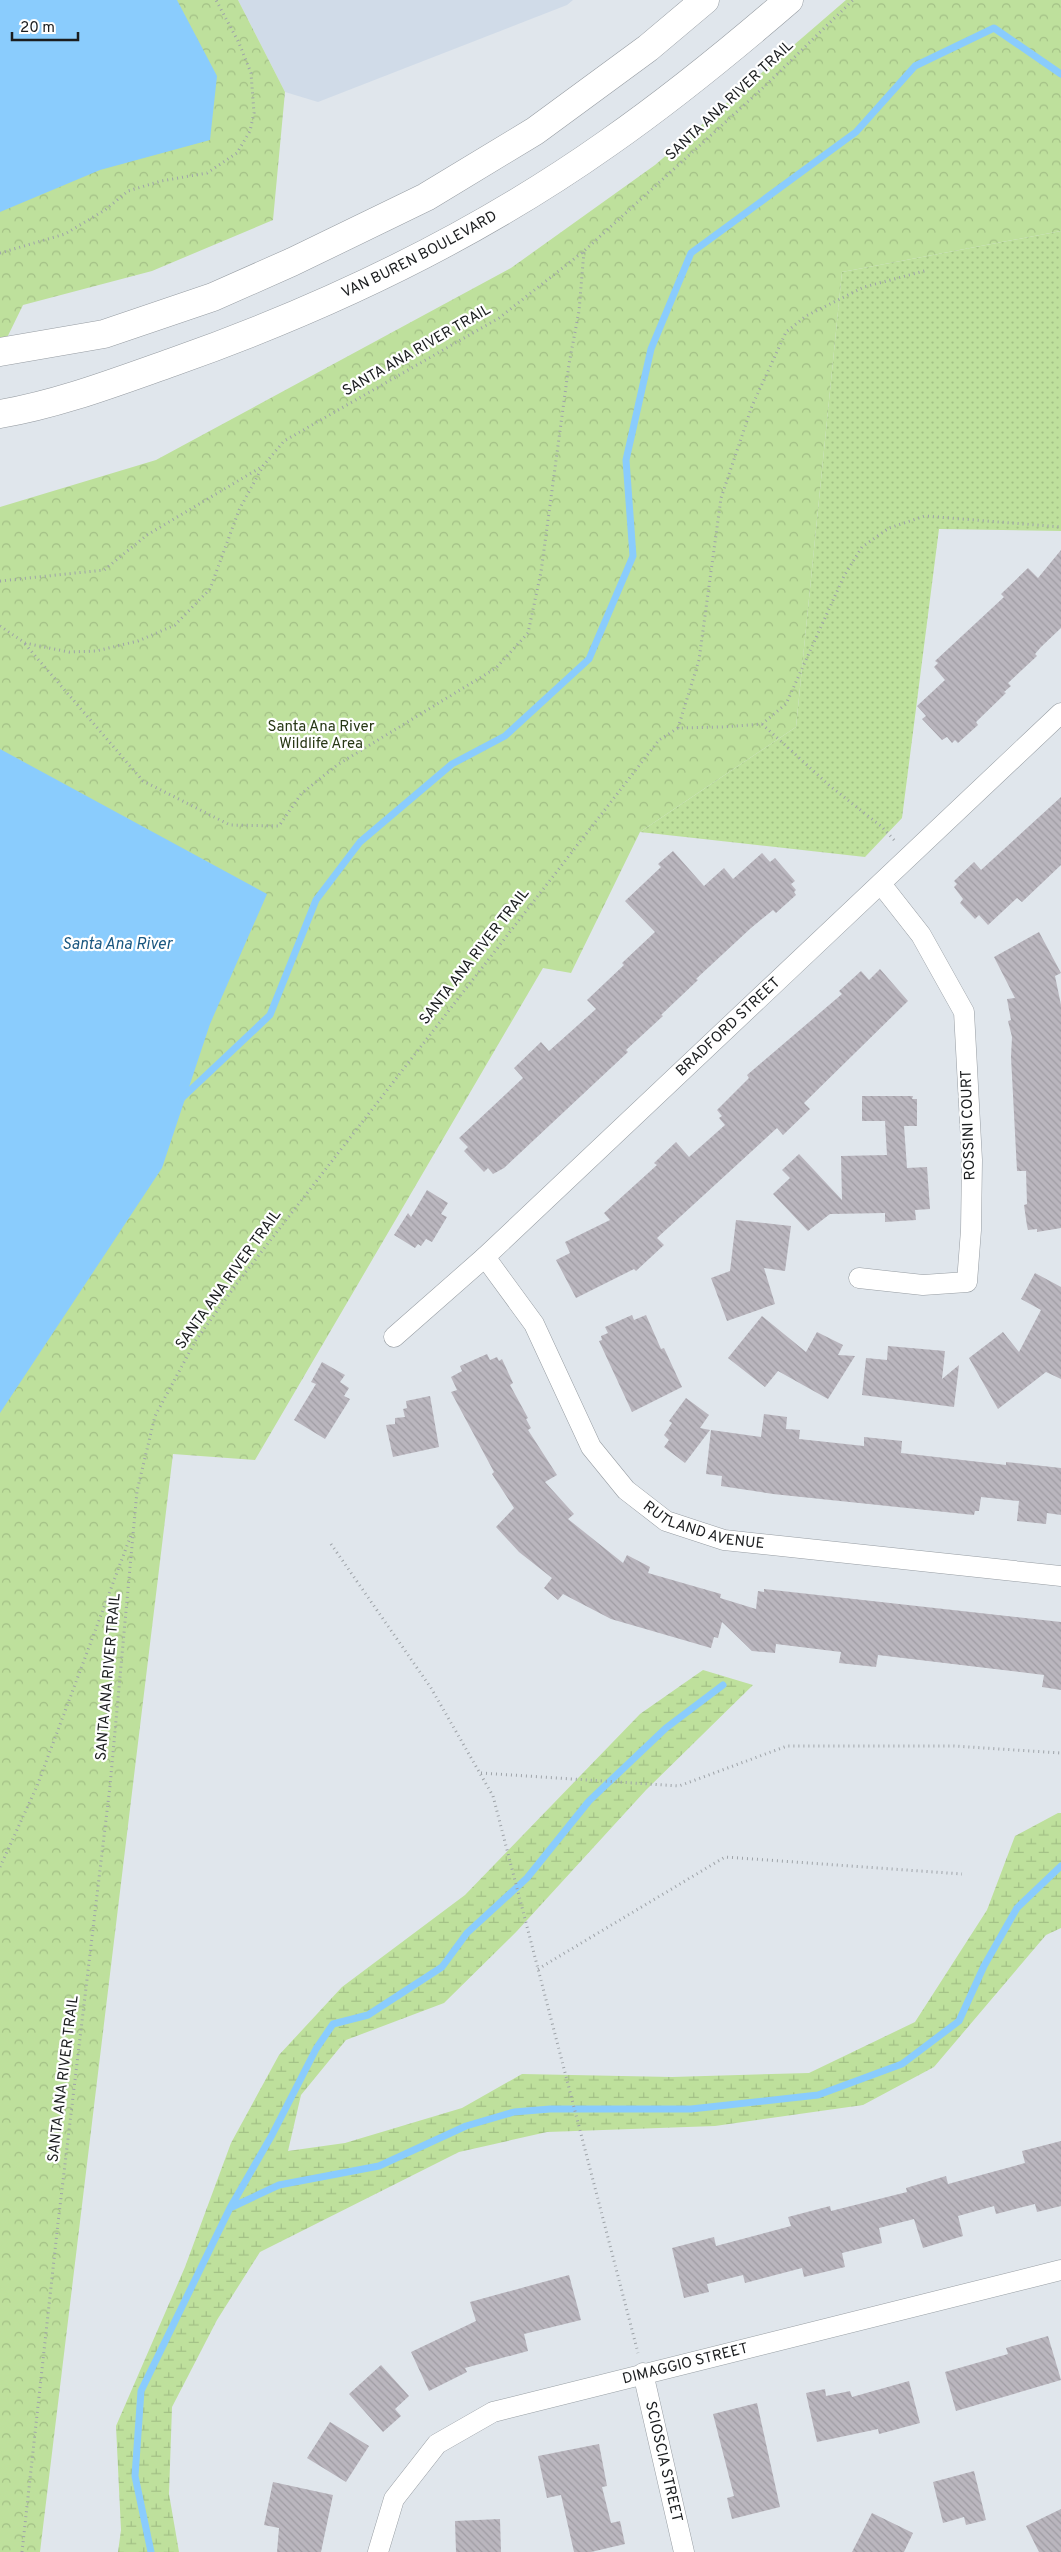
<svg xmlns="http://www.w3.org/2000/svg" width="1061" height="2552" viewBox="0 0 1061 2552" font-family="Overpass,sans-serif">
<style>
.built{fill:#d0dbe8}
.grass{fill:url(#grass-dots)}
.wetland{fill:url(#wetland-marsh)}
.park{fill:url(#park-crowns)}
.water{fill:#8accfd}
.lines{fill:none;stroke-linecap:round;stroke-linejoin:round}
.stream{stroke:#8accfd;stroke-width:7}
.building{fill:url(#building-back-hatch)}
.street-casing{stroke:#969ca2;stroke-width:21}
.primary-casing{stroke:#969ca2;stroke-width:29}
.path{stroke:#9ea3a8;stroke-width:3;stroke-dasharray:1 4;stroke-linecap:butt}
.street{stroke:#fff;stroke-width:20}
.primary{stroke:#fff;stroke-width:28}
.labels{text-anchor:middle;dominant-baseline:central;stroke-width:4.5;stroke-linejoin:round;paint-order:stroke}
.street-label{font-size:15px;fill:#1b1d1f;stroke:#fff}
.park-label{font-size:15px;fill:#273714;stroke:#fff}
.water-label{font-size:16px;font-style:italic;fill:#195780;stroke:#fff}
</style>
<defs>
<pattern id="grass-dots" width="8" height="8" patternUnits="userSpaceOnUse" patternTransform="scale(1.25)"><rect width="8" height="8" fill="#bee09c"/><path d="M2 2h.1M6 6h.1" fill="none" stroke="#a3c086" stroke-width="1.8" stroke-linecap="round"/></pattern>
<pattern id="wetland-marsh" width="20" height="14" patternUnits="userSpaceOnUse" patternTransform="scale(1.25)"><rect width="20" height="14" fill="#bee09c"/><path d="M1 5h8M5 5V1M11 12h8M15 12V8" fill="none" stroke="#a3c086"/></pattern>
<pattern id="park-crowns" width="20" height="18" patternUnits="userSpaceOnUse" patternTransform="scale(1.25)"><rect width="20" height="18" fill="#bee09c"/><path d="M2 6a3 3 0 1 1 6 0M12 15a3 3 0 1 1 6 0" fill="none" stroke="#a3c086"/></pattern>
<pattern id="building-back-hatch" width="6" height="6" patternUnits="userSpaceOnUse" patternTransform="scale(1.25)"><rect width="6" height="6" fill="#bab6be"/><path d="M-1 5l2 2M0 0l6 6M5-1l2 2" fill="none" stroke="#9f9ca3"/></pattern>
</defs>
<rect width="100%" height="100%" fill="#e0e6ec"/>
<!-- built -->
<path class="built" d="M238,0H573L567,5L318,102L285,92Z"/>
<!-- grass -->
<path class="grass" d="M1061,231V531L939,529L902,818L865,857L640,832L796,727L842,272Z"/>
<!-- wetland -->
<path class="wetland" d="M703,1670L753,1685L646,1790L517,1931L444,2003L346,2040L301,2095L288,2151L345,2143L462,2108L522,2074L672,2077L809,2073L915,2022L987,1910L1015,1836L1058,1813H1061V1928L1046,1935L934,2067L863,2105L715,2126L547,2132L459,2152L260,2252L217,2320L172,2407L169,2494L179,2552H118L121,2530L116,2426L185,2267L231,2143L279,2055L342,1987L465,1895L640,1714Z"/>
<!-- park -->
<path class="park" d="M0,0H238L285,92L273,220L152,271L23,305L0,352Z
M846,0H1061V231L842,272L796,727L640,832L571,973L543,968L255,1460L173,1454L40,2552H0V507L156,460L511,268L655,165Z"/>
<!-- water -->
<path class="water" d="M0,0H177L217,76L210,140L100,170L0,212Z
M0,749L267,894L210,1024L162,1168L0,1413Z"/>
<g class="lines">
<!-- stream -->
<path class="stream" d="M182,1098L270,1015L316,900L360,842L452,764L505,736L589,659L633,556L626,460L651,349L691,253L856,132L915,66L994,28L1061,74
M230,2208L272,2135L316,2049L333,2024L368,2015L442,1967L467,1933L527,1878L589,1801L666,1728L723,1685
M151,2552L135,2476L141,2391L230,2208L279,2185L379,2166L466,2126L514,2112L550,2109H691L818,2095L902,2064L959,2021L984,1966L1017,1908L1061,1866"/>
</g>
<!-- building -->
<path class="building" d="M1061,550V628L1041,647L1035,654L1037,656L1008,683L1011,686L1004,692L1006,693L976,722L978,725L958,743L955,740L952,743L947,737L942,740L922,719L926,716L917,706L945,680L934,667L938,663L935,661L1004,597L1001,594L1028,568L1038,578Z
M1061,797V865L1022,902L1017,898L988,925L979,915L975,919L960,903L963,899L954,887L957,884L954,881L974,862L981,870Z
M673,851L704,886L724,868L733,879L762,853L770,862L775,858L795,881L791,884L796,890L794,892L796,895L776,913L773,910L751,928L696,979L698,980L661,1015L663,1016L626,1050L628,1052L504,1168L493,1174L488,1168L484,1172L464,1151L468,1147L459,1138L523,1078L514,1068L541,1042L549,1051L596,1009L587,1000L624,965L622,963L655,932L625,901L661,867L658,864Z
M1039,932L1061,973L1055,976L1061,1005V1228L1037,1232V1229L1028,1230L1027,1226L1024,1205L1027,1204L1026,1171H1017L1011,1057L1012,1037L1008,1021L1011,1020L1007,999L1015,998L994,957Z
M880,969L908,1001L804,1103L810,1109L783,1135L777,1128L657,1238L664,1245L636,1271L634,1269L576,1298L556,1260L570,1253L565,1242L610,1220L604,1213L657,1165L654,1163L676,1142L689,1157L725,1125L719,1118L722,1116L717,1110L749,1078L747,1075L842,994L839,991L861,971L869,980Z
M862,1096H913L912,1099H917V1126H904L907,1168L927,1167L930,1209L915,1210L916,1220L885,1222V1213L830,1214L808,1231L773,1194L790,1178L782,1170L799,1154L842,1200L841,1156L887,1155L885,1121H862Z
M427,1190L448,1203L441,1214L447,1217L432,1242L426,1239L421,1246L418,1244L415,1248L394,1235L408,1213L411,1217Z
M736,1220L791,1226L785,1271L764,1268L775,1304L727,1321L711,1278L730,1271Z
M1035,1273L1061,1287V1379L1046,1372L998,1409L969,1358L1003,1332L1019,1352L1041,1310L1021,1299Z
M632,1315L634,1320L646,1315L661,1349L664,1348L682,1387L632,1412L599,1341L602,1340L601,1336L608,1333L605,1327Z
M762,1316L806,1352L817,1332L843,1345L838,1355L855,1356L828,1399L778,1371L765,1387L728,1358Z
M888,1346L945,1351L942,1379L959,1365L954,1407L862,1395L866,1358L887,1360Z
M487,1354L490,1360L497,1357L499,1361L502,1359L513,1383L510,1385L528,1418L526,1419L531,1428L528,1430L557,1475L545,1482L574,1514L568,1519L623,1563L627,1555L650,1567L648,1573L721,1594L720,1598L756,1609L758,1591L764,1592V1589L1061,1622V1690L1042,1687L1044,1675L978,1667L878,1655L876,1667L839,1663L841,1652L776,1644L775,1653L752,1651L722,1622L718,1638L714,1637L711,1648L611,1619L563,1594L558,1600L544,1588L552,1578L519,1552L496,1527L514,1508L492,1474L494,1472L451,1392L457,1390L451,1377L462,1371L460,1366Z
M322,1362L345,1375L340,1382L349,1388L344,1396L350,1399L325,1439L294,1420L316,1384L311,1382Z
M430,1396L439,1447L393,1457L386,1425L395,1424V1418L405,1417L403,1409L407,1408L406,1401Z
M686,1398L709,1415L700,1428L710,1430L685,1463L664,1447L669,1440L664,1435L672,1423L669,1421Z
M764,1414L787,1417L786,1429L800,1430L799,1439L864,1446V1437L902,1441L901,1453L1006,1465V1462L1061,1468V1515L1047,1513L1046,1524L1017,1521L1019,1501L981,1497L979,1511H975L974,1515L773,1494L721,1486L722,1476L706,1474L711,1430L761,1437Z
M1061,2141V2206L1037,2212L1035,2204L996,2214L994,2206L958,2216L963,2236L923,2248L914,2219L879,2228L882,2243L842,2253L845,2267L804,2277L802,2268L745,2283L743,2275L707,2284L709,2292L684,2298L672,2248L714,2237L716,2246L791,2226L788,2217L830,2206L831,2211L907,2192L906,2188L946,2176L948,2184L1025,2163L1022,2151Z
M569,2275L581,2320L524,2334L528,2351L465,2368L467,2372L429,2391L411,2352L476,2321L470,2302Z
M1048,2336L1061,2380L956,2411L945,2372L1008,2354L1006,2348Z
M381,2365L409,2396L395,2409L401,2416L383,2432L349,2394Z
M909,2381L920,2423L879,2434L878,2429L817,2442L806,2393L825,2389L826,2396L850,2391L852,2397Z
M757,2403L780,2507L732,2519L727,2498L734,2496L713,2414Z
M330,2422L369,2446L346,2482L307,2458Z
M599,2444L607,2486L602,2487L611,2523L620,2521L625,2544L591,2552H574L561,2495L547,2498L538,2456Z
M974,2471L986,2520L966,2525L964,2517L943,2523L933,2482Z
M273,2482L333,2495L321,2552H277L279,2528L264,2525Z
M1061,2509V2552H1039L1026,2526Z
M872,2513L913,2533L904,2552H852Z
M500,2519L501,2552H456L455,2521Z"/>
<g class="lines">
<defs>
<g id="street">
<path id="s1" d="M485,1257L534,1324L591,1447L626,1490L666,1521L724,1540L1061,1576"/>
<path d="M859,1278L923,1285L967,1282L971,1230L972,1160L964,1012L921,935L881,884"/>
<path id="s2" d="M394,1337L485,1257L1061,713"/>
<path id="s3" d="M643,2373L684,2552"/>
<path id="s4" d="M378,2552L394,2499L437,2444L493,2412L1061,2270"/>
</g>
<g id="primary">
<path d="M0,352L104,334L213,297L292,262L426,197L535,131L648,48L705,0"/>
<path id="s5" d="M0,414C59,404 116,382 173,362C326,308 475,237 608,143C671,99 731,50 789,0"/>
</g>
</defs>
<!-- street casing -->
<use href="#street" class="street-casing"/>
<!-- primary casing -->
<use href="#primary" class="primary-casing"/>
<!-- path -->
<path class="path" d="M0,253L65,234L105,210L128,191L161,181L207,173L237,153L250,131L254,113L251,73L239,43L216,0
M0,581L104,570L147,535L263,466
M0,626L25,643L69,652L96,651L138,641L175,625L210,589L239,510L263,466L284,441L499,318L584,251L765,86L853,0
M25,644L143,781L230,825L279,826L301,794L337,765L496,668L528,633L541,572L569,364L579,311L584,251
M762,724L830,786L882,827L895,841
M678,728L699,660L721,498L752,406L786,332L806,316L864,287L928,270
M331,1544L431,1688L493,1796L638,2353
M481,1773L679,1786L787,1746H954L1061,1753
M0,1867L37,1786L131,1535
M538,1969L725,1857L962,1874
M22,2552L58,2223L110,1786L137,1491L155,1416L196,1340L238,1282L659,740L678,728L722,727L762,724L786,704L844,576L862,547L889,528L925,516L1061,527"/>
<!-- street -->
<use href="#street" class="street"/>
<!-- primary -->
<use href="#primary" class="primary"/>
</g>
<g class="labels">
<!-- street labels -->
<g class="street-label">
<text transform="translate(730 101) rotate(-43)">SANTA ANA RIVER TRAIL</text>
<text stroke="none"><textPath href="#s5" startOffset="450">VAN BUREN BOULEVARD</textPath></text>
<text transform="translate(417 351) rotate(-30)">SANTA ANA RIVER TRAIL</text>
<text transform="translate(475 957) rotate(-52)">SANTA ANA RIVER TRAIL</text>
<text stroke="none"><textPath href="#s2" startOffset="456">BRADFORD STREET</textPath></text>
<text transform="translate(969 1125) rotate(-92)">ROSSINI COURT</text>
<text transform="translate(229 1280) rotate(-54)">SANTA ANA RIVER TRAIL</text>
<text stroke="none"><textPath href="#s1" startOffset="362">RUTLAND AVENUE</textPath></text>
<text transform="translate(109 1677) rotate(-85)">SANTA ANA RIVER TRAIL</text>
<text transform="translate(64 2079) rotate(-83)">SANTA ANA RIVER TRAIL</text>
<text stroke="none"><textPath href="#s4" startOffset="388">DIMAGGIO STREET</textPath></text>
<text stroke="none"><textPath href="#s3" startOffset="91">SCIOSCIA STREET</textPath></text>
</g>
<!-- park labels -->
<g class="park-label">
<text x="321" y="727">Santa Ana River<tspan x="321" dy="17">Wildlife Area</tspan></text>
</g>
<!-- water labels -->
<g class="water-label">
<text x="117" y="945">Santa Ana River</text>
</g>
</g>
<!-- scale -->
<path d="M12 32v8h66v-8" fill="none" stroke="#1b1d1f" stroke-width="2.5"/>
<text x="20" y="32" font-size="15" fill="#1b1d1f" stroke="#ffffff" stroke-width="4" paint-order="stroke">20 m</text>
</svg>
